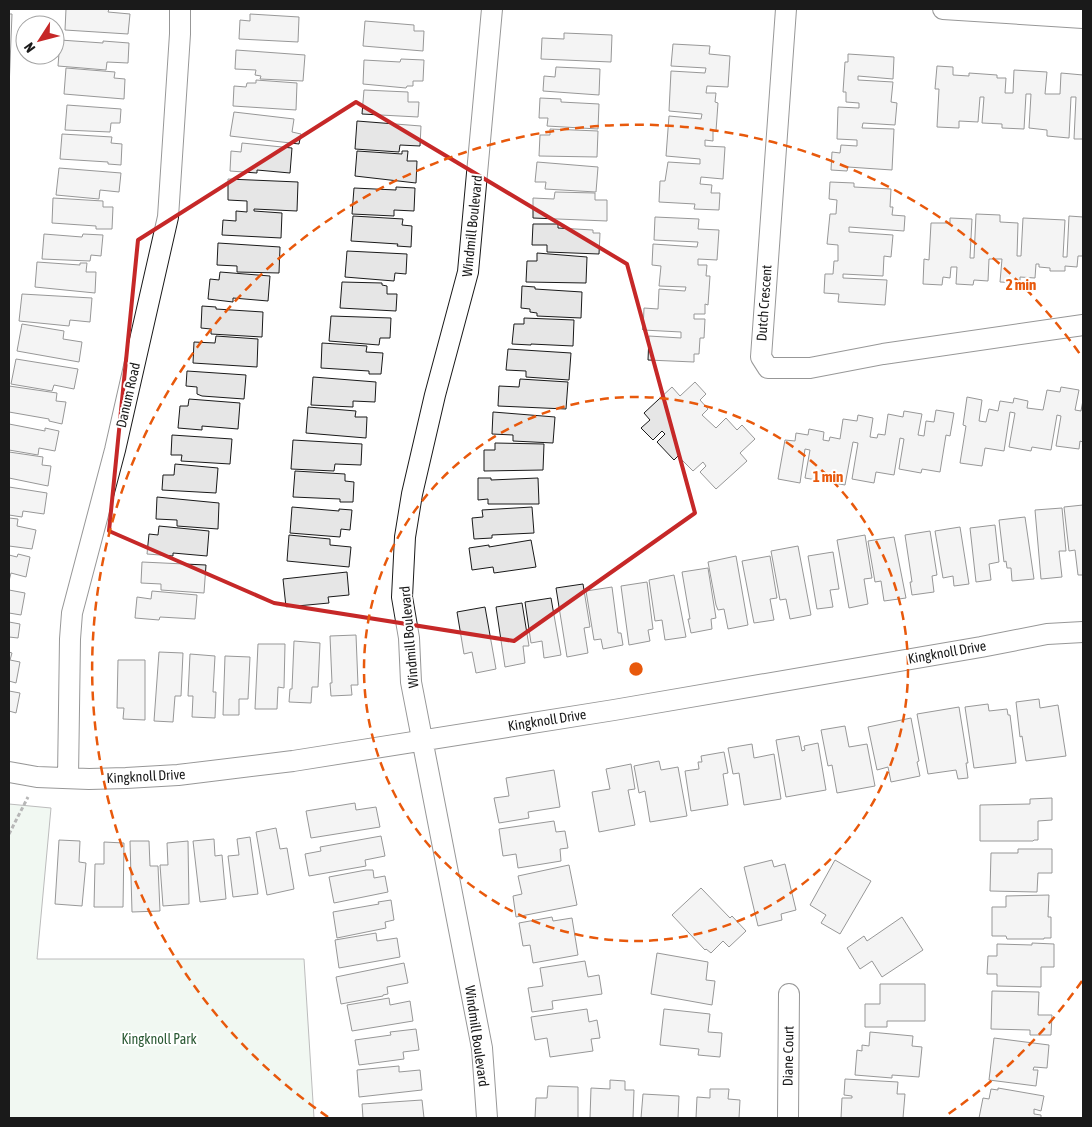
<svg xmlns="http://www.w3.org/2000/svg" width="1092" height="1127" viewBox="0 0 1092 1127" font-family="'Asap Condensed',sans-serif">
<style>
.green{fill:#e0efe3;stroke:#6a6a6a}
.building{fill:#e6e6e6;stroke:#1a1a1a}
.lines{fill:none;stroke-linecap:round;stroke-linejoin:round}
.minor-casing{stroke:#1a1a1a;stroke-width:22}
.path{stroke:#5f5f5f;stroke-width:3;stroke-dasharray:4 2.5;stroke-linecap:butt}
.minor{stroke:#fff;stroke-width:20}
.marked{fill:none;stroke:#c62828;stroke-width:4;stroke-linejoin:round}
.ring{fill:none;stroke:#e8590c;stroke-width:2.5;stroke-dasharray:9 6}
.labels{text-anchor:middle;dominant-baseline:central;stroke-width:4;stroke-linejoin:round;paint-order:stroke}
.street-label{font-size:14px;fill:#1a1a1a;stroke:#fff}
.park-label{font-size:14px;fill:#2b5a34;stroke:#fff}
.centre{fill:#e8590c;stroke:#fff;stroke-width:2.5}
.ring-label{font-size:15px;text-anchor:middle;font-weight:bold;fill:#e8590c;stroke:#fff;stroke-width:4;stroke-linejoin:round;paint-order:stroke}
</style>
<rect width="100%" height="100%" fill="#fff"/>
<!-- green -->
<path class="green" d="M9,804L51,808L37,959H304L314,1118H9Z"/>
<!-- building -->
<path class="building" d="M66,9H109L108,12L130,14L128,34L65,30Z
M9,14H12L9,89Z
M250,14L299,17L298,42L239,39L240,20L250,21Z
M365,21L414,25V31H424L423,51L363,46Z
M564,33L612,35L611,62L541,59L542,38L564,39Z
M60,40L103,43V41L129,43L128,63L107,62L106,70L58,66Z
M673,44L710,46L709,54L730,56L728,87L707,86L706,93H716L715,102L718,103L716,131H713V141L705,140V146L725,147L723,179L701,177L700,184L712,185L711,193H720L719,210L694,209L695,204L659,202L660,181H665L668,162L700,164V159L666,156L669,116L701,119L702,114L669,111L671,71L705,73L706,68L671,66Z
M236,50L305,55L303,81L260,79L261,76L255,75L256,70L235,69Z
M848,54L894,57L893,79L858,76V80L893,82L891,102L897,103L895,125L863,123L862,128L894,129L892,170L848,167L847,171L831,170L832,152L840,153L841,145L857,146V140L837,139L838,107L859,108V103L846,102V92H843L845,62H848Z
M401,59L424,60L423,81H413V86H407L406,88L363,84L364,60L400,62Z
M937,66L953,67V75L969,76V73L997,75V78H1006L1005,93H1013L1014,70L1047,72L1045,94H1060L1061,73L1083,75V139H1074L1076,97H1071L1069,138L1047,136V130L1029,128L1031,94H1026L1024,129L1002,128V124L982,123L984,97H980L978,122L959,121V128L937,127L939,89H935Z
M556,67L600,69L599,95L543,91L544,76L555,77Z
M66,68L115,72L114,78L125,79L124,99L64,94Z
M256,80L297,83L296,110L233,106L234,86L246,87L247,83H256Z
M364,90L408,92V102H419L418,117L362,114Z
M540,98L561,99V102L599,104L598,129L547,126L548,118H539Z
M67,105L121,109L120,123H111L110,132L65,130Z
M234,112L294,119L292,132L301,134L299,144L230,136Z
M357,121L421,126L420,146L400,145L399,152L355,149Z
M550,129L598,131L597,157L539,156L540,135H550Z
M62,134L112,137L111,143L122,144L121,165L108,164V162L60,159Z
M242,143L292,148L290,173L257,170V173L230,171L231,151L241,152Z
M357,151L402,154V151H408L407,161H417L416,183L355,176Z
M537,162L598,167L596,192L545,189L546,182H535Z
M59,168L121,173L119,192L100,190L99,199L56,195Z
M228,179L298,182L297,211L254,209V211L282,213L281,238L222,235L223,220L236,221V211L247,212V201L228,200Z
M830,182L854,183V187L891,189L890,207H893L892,215L905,216L904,231L849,227V232L893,235L891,257L884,256L883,276L843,274V278L887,280L885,305L838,302L839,294L824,293L825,274H833L834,261H838V245L827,244L830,214H836L837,200L829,199Z
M396,187L415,188L414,211L394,210V216L352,214L354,188L396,190Z
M555,192L595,193V200H607V221L533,218V198L554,199Z
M53,198L103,201V207H113L112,229H96V226L52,223Z
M976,214L1000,215V222L1018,223L1017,256H1021L1023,218L1065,220L1063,257H1067L1069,216L1083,217V256H1078L1077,267L1065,266V271H1050V268L1039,267V264H1036L1035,278L1020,277V283L1000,282L1002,259H989L988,281L974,280L973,285L956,284L957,267H951L950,278L943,277L942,285L923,284L924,259L929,260L931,223H950V218L972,219L970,258H974Z
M353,216L403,219L402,225L412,226L411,247L397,246L398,244L351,241Z
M655,217L699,219L698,229L719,230L717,260L698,259V265H707L706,276H710L708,305L705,304V314H694V319H705L704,338H700L699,354H694V362L648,360L649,336L681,338V332L643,330L644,308L658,309L659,289L685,291L686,287L659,286L661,266L652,265L653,244L697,247L698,242L654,240Z
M533,224H558V228L593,230V233H600L599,254L547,252V245H532Z
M44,234L82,237L83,234L103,235L101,256L91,255L90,261L42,259Z
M218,243L280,247L279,273L237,272V266L217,265Z
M347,251L407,254L406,274L395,273L394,281L345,277Z
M537,253L587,257L586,283L526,282L527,261H537Z
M37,262L80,265V263H87L86,272H96L95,293L35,287Z
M220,272L270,276L268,301L233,298V302L208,299L210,279L219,280Z
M342,282L382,283V285L387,286V294H397L396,311L340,308Z
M522,286L535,287V289L582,292L581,318L537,316V313L530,312V309L521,308Z
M22,294L92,298L90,322L70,320L69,326L19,321Z
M202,306L216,307V309L263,312L262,337L211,334V329L201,328Z
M331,316L391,318L390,338H380L379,345L329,341Z
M524,318L574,320L573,346L531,344V345L512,344L514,324H524Z
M22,324L64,331L63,339L82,342L79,362L17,351Z
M216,336L258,339L257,367L193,363L194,342L215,343Z
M322,343L367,346L366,352L383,353L381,374H369V371L321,368Z
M508,349L571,353L569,380L526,377V371L506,370Z
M16,359L78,369L74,389L54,385L52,391L11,384Z
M187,371L246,375L244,399L202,396L197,394V387L186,386Z
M313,377L376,382L375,402L353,401V407L311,405Z
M520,379L568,382L566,409L498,406L499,386L519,387Z
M695,382L706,394L700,400L708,409L702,415L716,428L726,418L737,430L742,425L755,439L740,453L747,461L716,489L700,472L706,466L703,462L693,471L678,456L674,460L657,442L665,434L662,431L653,440L641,428L650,420L644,413L672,387L680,396Z
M9,386L57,393L56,401L66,402L62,424L49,421V419L9,412Z
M1061,387L1079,390L1075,410L1081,411L1083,400V442L1080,441L1079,449L1056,446L1061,416L1057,415L1051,450L1032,447L1031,451L1009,447L1015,413L1010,412L1004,451L985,448L982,466L960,463L966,426L963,425L967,397L982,400L979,421L986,422L989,409L998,411L1000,401L1013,403L1014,398L1028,401L1027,408L1043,410L1047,390L1060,392Z
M189,399L240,403L238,429L202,426V430L178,428L180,406H188Z
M308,407L356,411L355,417H367L366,438L306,433Z
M936,410L954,413L950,436L946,435L940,472L922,469L921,473L899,469L904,439L900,438L894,475L876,472L874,483L852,479L858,443L853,442L845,485L805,478L810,450L805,449L800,483L778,479L785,440L795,441L796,433L808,435L809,429L824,432L823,440L829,441L830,437L840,439L843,419L857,421L858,415L873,418L870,437L877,438L878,434L885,435L888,414L903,417L904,411L922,414L918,435L924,436L926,421L934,422Z
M493,412L555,417L553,443L513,441V435L492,434Z
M9,424L45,431V428L59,431L55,451L39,448L38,455L9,450Z
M172,435L232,439L230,464L181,461L182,455H171Z
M293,440L362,444L361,465L335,464L334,471L291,469Z
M495,443L544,444L543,470L484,471V450H495Z
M9,452L43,457L42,465L51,466L48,486L9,478Z
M175,464L218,468L216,493L162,490L163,475H174Z
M295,471L345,474V481L354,482L353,502H340V499L293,497Z
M478,478H491V480L538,478L539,504H488V499L478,500Z
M9,487L47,493L44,514L23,511L22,517L9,515Z
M157,497L219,503L218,529L177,526V520L156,519Z
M1083,505V575H1078L1075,550L1069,551L1064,507Z
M292,507L339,511V509L352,510L350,530L341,529L340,537L290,533Z
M532,507L534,533L492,535V538L474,539L472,518L483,517L482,510Z
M1062,508L1066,551H1059L1062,577L1041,579L1035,510Z
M1025,517L1034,579L1012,581L1011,568H1007L1006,561L1004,562L999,520Z
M9,518L18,519L17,526L36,530L32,549L9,546Z
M995,525L999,562L989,564L991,580L976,582L970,528Z
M159,526L209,531L207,556L173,553V556L147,554L149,534L158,535Z
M960,527L969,584L954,586L953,576L943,578L935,531Z
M930,531L937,575L932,576L934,592L912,595L910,582H912L905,535Z
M289,535L330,539V545L351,547L349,567L287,561Z
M865,535L872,578L864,579L868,604L849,608L837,540Z
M894,537L906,598L884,601L881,581L875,582L868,541Z
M531,540L536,567L494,573L493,567L472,570L469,548L489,545V547Z
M798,546L811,615L790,619L786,599L780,600L771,551Z
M833,552L839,589L830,590L833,607L817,609L808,556Z
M18,554L30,557L26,577L11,573L9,581V555L17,557Z
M736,556L748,625L728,629L724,609L718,610L716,605L708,562Z
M770,556L777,598L770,599L774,620L754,623L742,561Z
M142,562L206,565L204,593L161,590V584L141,583Z
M708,568L716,618L711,619L712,629L691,633L688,619H690L682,572Z
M347,572L349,595L328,597L329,603L286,607L283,579Z
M674,575L686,637L665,640L662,620L655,621L649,580Z
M647,582L653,629L648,630L650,641L629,645L621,586Z
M583,584L590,627L584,628L588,653L567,657L556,588Z
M612,587L618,633H621L623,645L603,649L601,639L594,640L586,591Z
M9,590L25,593L21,615L9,613Z
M152,591L197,595L195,619L160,617L159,620L135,618L137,597L151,599Z
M551,598L561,655L544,658L542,641L531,643L525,602Z
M522,603L529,646H523L525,663L505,667L496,607Z
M485,607L496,669L476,673L472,652L464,654L457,612Z
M9,622L20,624L18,638L9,637Z
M356,635L358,685H351L352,695L331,696L330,683H332L330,636Z
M294,641L320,643L318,687H312L311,703L289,702L290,689H292Z
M258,644H285L284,688L278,687L277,709H255Z
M9,652L12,653L10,660L20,662L16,683L9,681Z
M159,652L183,653L181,696H175L173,722L154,721Z
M190,654L215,656L213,692H216L215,718L192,717L193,696H188Z
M225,656L250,657L248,699H239V715H223Z
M118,660H145V720L123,719L124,708H117Z
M9,691L20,693L16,713L9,711Z
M1039,699L1040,708L1058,705L1066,756L1026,761L1022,736L1020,737L1016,702Z
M988,704L989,711L1007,709L1008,715H1010L1016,763L974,768L965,707Z
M959,707L968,763H966L968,778L958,779L956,770L928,774L917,714Z
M911,718L919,761L917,762L920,776L891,782L888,767L877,770L868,727Z
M845,726L849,747L867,744L875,786L837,793L832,765L828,766L821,730Z
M799,736L802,751L805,750L804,746L818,743L826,790L786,797L776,740Z
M752,744L754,758L774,754L781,799L744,805L739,773L733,774L728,748Z
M724,752L728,773L723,774L728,805L691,811L685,771L699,769L698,762H702L701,756Z
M659,761L661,770L678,767L687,816L650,822L645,791L639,793L634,766Z
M631,764L635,789L628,790L635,825L599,832L592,792L610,789L606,769Z
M554,770L560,807L528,812L529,818L499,823L494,798L509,796L506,778Z
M1052,798V820L1038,821V840H1034L1033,841H980V805L1030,804V799Z
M355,803L356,810L376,807L380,827L311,838L306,811Z
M554,821L556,832L565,831L568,848L560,849L561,861L518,868L516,854L503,856L499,829Z
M276,828L280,849L287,848L294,889L267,895L256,832Z
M381,836L385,856L365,860L366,866L309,876L305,854L321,851L320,847Z
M250,837L258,894L233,897L228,856L239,855L237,839Z
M214,839L215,856L222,855L226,899L200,902L193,841Z
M59,840L80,841L79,862L86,863L82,906L55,904Z
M130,841H149L150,866H158L160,911L132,912Z
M188,841L189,904L163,906L160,865H168L167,843Z
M104,842L124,843L123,907H94L95,864H104Z
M1018,849H1052V873H1038L1037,892L990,891L991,853H1018Z
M772,860L774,867L785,864L796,910L781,914L782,920L758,926L744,867Z
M835,860L871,881L840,934L821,923L826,915L810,905Z
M569,865L577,905L516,917L513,896L522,894L518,876Z
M366,870H373L374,878L385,876L388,892L334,903L329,877Z
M701,888L730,918L732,916L746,931L729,947L723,941L711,953L706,949L705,950L672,915Z
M1049,895L1048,917H1051V938H1044V939H1007L1006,936H992V907H1006V896Z
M391,900L394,920L385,922L386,928L337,938L333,912L379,904L378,902Z
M552,917L553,921L572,918L578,955L533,963L530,945L523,946L519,923Z
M902,917L923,950L882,977L872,961L860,969L847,948L864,936L867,941Z
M376,933L377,941L397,938L400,957L339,968L335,940Z
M1032,943L1054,944V967H1041V987L997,986V974H987L988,956H997V944L1032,945Z
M657,953L708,962L706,980L715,981L712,1005L651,994Z
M585,961L588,977L599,975L602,994L552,1001L553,1009L532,1012L528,988L543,986L540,968Z
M404,963L408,983L387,987L388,994L383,995V996L341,1004L336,977Z
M880,984H925V1021H887V1027H865V1004H880Z
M992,991L1039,992L1038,1015H1052L1051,1035H1030V1030L991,1029Z
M389,998L390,1005L410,1001L413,1021L352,1031L347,1005Z
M587,1009L589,1022L597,1020L600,1038L591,1039L593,1051L550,1057L547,1038L535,1040L531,1017Z
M664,1009L710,1014L708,1032L722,1033L720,1057L698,1055L699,1049L660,1045Z
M416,1029L419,1050L403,1052L404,1059L359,1065L355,1040L391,1035L390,1032Z
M870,1032L913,1036L912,1046L922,1047L919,1077L892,1075V1078L855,1075L857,1050L862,1051V1045L869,1046Z
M994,1038L1049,1045L1047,1068L1034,1067L1033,1070H1038L1036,1086L989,1080Z
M399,1066V1072L420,1070L422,1090L359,1097L357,1070Z
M845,1079L898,1082L897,1094H905L903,1118H841L842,1098H852V1096L844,1095Z
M610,1080L625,1081V1090H634L633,1118H590L591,1088L610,1089Z
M548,1086L578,1087V1118H535L536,1098H547Z
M998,1088L1044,1096L1041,1111L1034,1109V1114L1041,1115V1118H979L983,1098L989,1099L991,1089L998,1090Z
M710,1089H729L728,1099L740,1100L739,1118H696L697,1097L710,1098Z
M643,1094L679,1096L678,1118H680H641Z
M422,1100L424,1118H363L362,1104Z"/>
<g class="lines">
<defs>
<path id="minor" d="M786,9L761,357L768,368H810L883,354L1083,325
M943,9L1083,18
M9,772L37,777L89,779L126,778L178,775L293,761L614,710L981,647L1047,634L1083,632
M68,778L70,639L72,613L115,450L168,217L180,34V9
M487,1118L482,1048L411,682L409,638L402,597L405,537L412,494L435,395L468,272L492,9
M788,1118L789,994"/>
</defs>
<!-- minor casing -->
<use href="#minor" class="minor-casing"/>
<!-- path -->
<path class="path" d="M9,834L28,797"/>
<!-- minor -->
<use href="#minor" class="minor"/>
</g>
<!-- marked area -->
<path d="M0 0H1092V1127H0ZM356,102L627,264L695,513L514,641L274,603L109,531L138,240Z" fill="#fff" fill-opacity=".55" fill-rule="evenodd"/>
<path class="marked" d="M356,102L627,264L695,513L514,641L274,603L109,531L138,240Z"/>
<!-- distance rings -->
<g class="ring">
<circle cx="636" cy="669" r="272"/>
<path d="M1082 981A544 544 0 0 1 944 1117M328 1117A544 544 0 1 1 1082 357"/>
</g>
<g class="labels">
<!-- street labels -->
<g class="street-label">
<text transform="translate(472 226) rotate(-84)">Windmill Boulevard</text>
<text transform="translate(764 303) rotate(-86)">Dutch Crescent</text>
<text transform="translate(128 395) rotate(-77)">Danum Road</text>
<text transform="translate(409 637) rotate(-95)">Windmill Boulevard</text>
<text transform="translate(947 652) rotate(-10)">Kingknoll Drive</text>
<text transform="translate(547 720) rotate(-9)">Kingknoll Drive</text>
<text transform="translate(146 776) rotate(-3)">Kingknoll Drive</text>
<text transform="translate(477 1036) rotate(82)">Windmill Boulevard</text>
<text transform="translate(788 1056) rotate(-89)">Diane Court</text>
</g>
<!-- park labels -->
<g class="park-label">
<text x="159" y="1039">Kingknoll Park</text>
</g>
</g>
<circle cx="636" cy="669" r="8" class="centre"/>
<g class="ring-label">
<text x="1021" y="290">2 min</text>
<text x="828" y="482">1 min</text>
</g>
<!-- border -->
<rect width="1092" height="1127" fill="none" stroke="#1a1a1a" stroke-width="20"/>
<!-- north arrow -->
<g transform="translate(40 40) rotate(234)"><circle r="24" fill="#ffffff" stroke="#a3a3a3"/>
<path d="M0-4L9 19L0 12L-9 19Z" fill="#c62828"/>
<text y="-8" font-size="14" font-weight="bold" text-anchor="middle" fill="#1a1a1a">N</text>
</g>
</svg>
